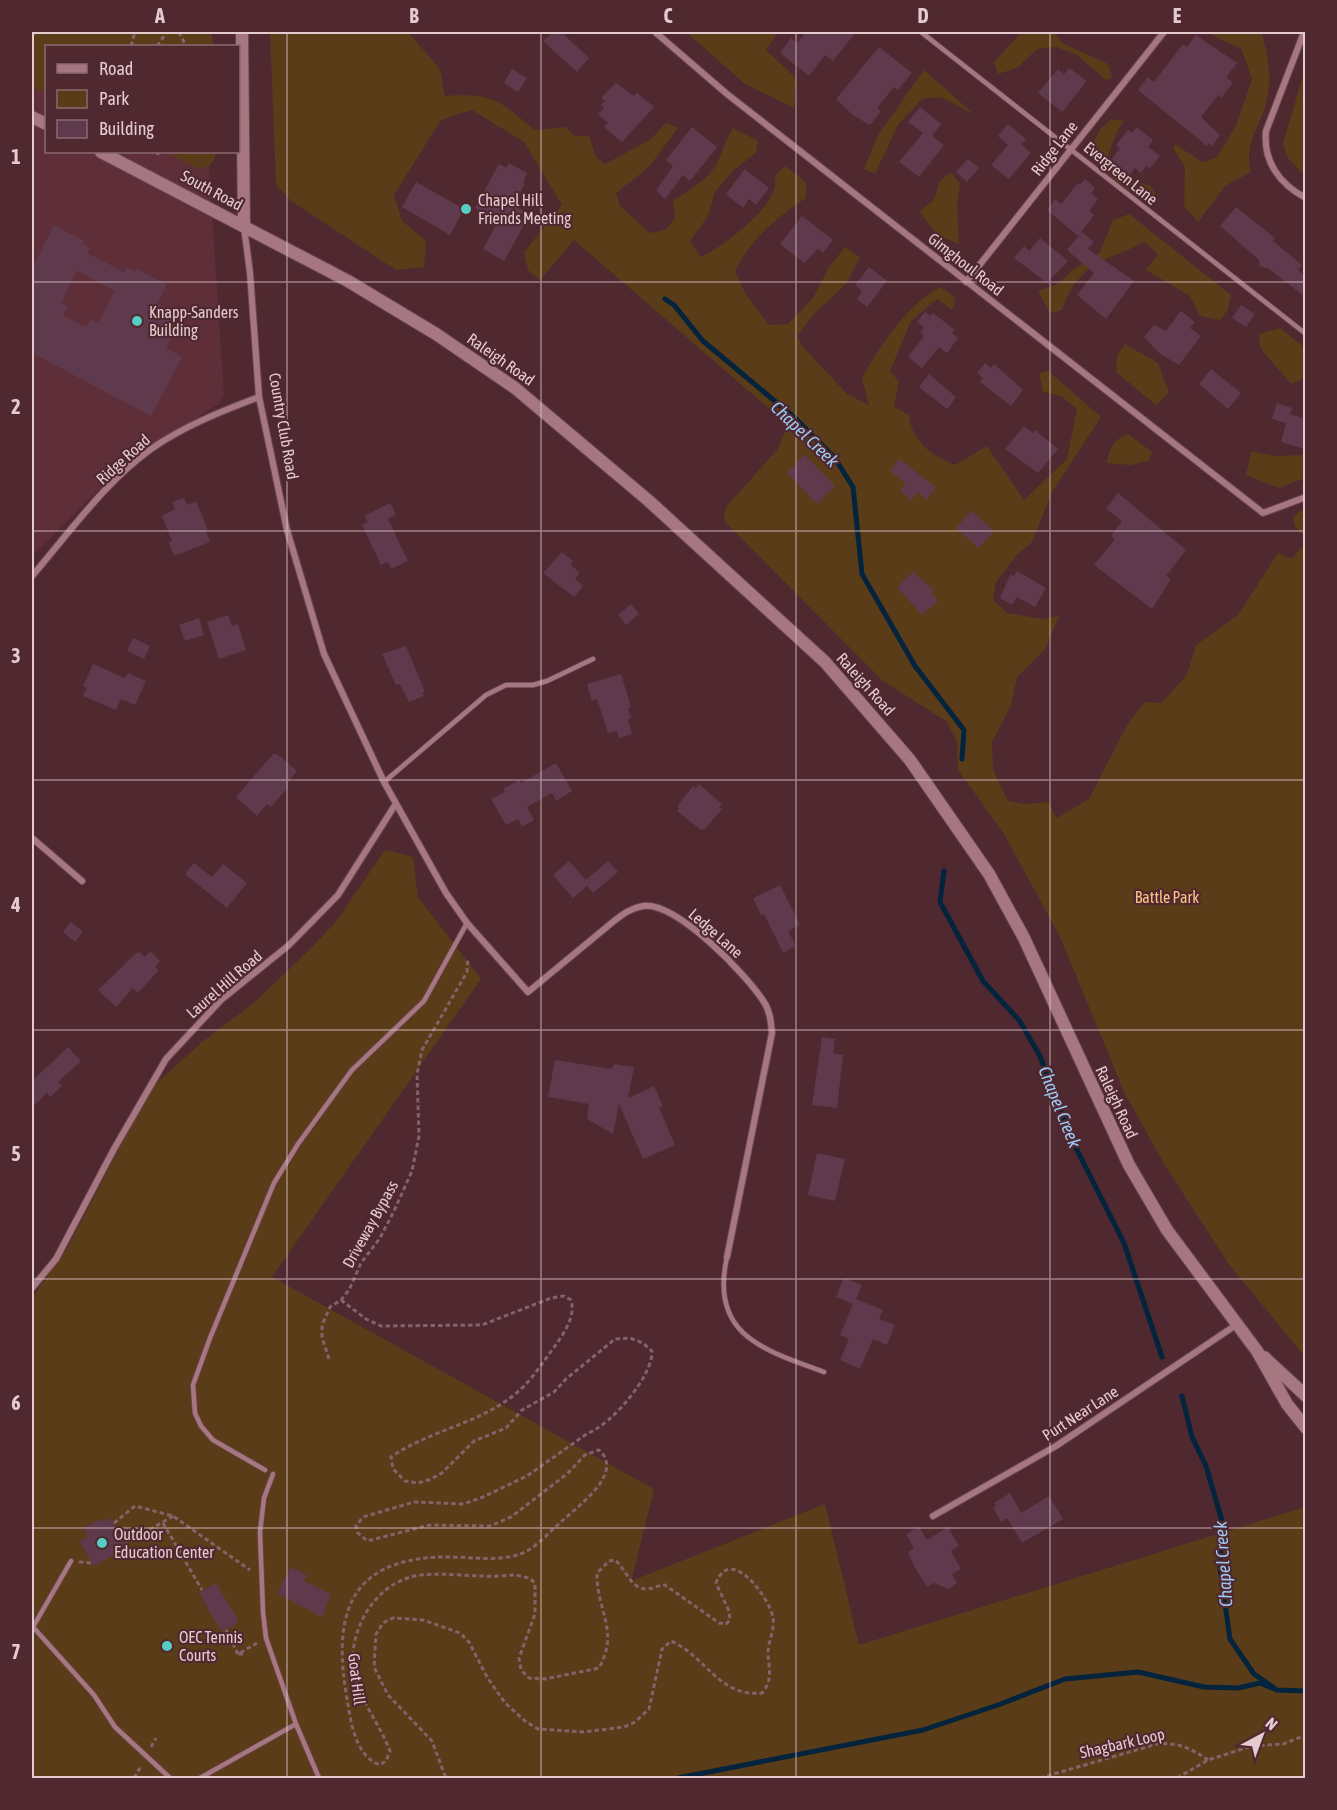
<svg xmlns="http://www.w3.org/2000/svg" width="1337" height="1810" viewBox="0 0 1337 1810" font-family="'Asap Condensed',sans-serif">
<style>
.built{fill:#5e2f39}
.green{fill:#5a3c19}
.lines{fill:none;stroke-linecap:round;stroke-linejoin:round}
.stream{stroke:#04233c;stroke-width:5}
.building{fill:#5f3a4d;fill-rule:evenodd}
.lane-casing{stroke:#68474f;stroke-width:6}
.street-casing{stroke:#68474f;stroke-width:8}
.secondary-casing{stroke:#68474f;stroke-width:14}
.path{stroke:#846269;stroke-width:3;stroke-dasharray:4.5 3;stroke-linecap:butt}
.lane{stroke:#a67780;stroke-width:4.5}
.street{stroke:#a67780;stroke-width:6}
.secondary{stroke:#a67780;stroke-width:12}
.grid{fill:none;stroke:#e5cbcf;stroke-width:1.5;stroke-opacity:0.55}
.poi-dot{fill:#56cec3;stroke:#4f2830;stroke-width:2}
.labels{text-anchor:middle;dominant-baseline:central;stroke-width:4.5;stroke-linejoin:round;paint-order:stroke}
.street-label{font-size:16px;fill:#e5cbcf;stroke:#4f2830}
.poi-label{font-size:16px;fill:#e5cbcf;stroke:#4f2830;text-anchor:start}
.park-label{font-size:16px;fill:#fec485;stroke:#4f2830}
.water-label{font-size:18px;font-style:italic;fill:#9ccaf5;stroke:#4f2830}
.neatline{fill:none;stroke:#e5cbcf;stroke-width:2}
.grid-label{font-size:20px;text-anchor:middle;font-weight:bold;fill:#e5cbcf}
</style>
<rect width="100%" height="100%" fill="#4f2830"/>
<!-- built -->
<path class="built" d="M32,32L46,46V152H208L224,395L218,404L122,467L32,556Z"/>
<!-- green -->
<path class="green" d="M32,32H212L213,46H46V94L32,87Z
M270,32H408L440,69L445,96C494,93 498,100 535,130L566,127L574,136H589L596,157L605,164L650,140L666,123L678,128L649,167L616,193L620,206L650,233L665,230L675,218L673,200C688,192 710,178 717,163C723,151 726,139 733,128L758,141L756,153L734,170L715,192L708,216L690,241L701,257C723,246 766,214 774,190C776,186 775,180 775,176L785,166L806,182V198C776,218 751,239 735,271L745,293L769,325L788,324L813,298L829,267L845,247L860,257L846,284L814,314L797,336L804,348L847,394L869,405L862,378C880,346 908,303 941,287L956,298L952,310L937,299L911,321L890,371L899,382L894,407L909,415C912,442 931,455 955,465L987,446L1024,500L1067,459L1077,409L1061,396L1043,392L1039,373L1048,371L1101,417L1052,492L1032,542L1016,556L996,582L993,600L1007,613L1041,619L1059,616L1045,649L1017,677L1011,706L992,742L993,770L1008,801L1024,804L1048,802L1057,818L1089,799L1126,727L1144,702L1162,703L1187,674L1196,645L1238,615L1278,553L1292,559L1305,543V1357L1228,1263L1166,1167L1125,1094L1060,937L1004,834L958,770L957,741L946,721L883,681L724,521L726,507L777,450L788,425L574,240L540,280L528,270L524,252L562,205L524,142L472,110L441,120L394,195L402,221L426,241L424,267L396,270L291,201L276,185Z
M686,32H778L766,50L796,78L794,108L745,84Z
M1022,32H1055L1062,43L1108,64L1112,78L1106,80L1077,55L1056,47L1037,49L1017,68L998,74L994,62Z
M1209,32L1262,34C1268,56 1272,77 1267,100C1261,127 1243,143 1251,172L1225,186L1198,222L1184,206L1185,167L1173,148L1175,144L1202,162L1216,158L1236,126L1252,79L1241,48L1221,40Z
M1305,69V176L1288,158L1283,143Z
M924,70L975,115L941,97L922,99L898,125L875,174L864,169L878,135Z
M1112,119L1124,121L1117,131L1106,161L1131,180L1151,186L1157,198L1150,203C1127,191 1102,173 1090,149L1101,128Z
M165,152H164H216L214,160L208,167L198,168Z
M951,172L960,184L957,204L959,244L938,235L919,212L934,199L940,181Z
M1129,214L1231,295L1227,311L1220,320L1200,316L1190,296L1146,270L1158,254L1145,242C1104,262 1079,262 1062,310L1050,313L1038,291L1060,283L1072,270L1099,254L1113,220Z
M1280,328L1305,348V378L1291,384L1260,348L1259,334Z
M1125,344L1158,363L1169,392L1156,405L1116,372L1117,355Z
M1128,434L1152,452L1149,461L1130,465L1107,463C1109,448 1113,440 1128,434Z
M1251,451L1276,456L1305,455V478L1279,488L1246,475Z
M1305,507V537L1296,529L1293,517Z
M385,850L413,857L418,897L481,979L272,1277L654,1489L631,1581L825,1504L859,1645L1305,1507V1778H32V1298L69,1245L150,1089L202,1042L255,1002L310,949L335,923Z"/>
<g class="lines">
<!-- stream -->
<path class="stream" d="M665,299L674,305L703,341L795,418L834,457L853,487L862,574L915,666L964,730L962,759
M944,871L940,902L983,981L1019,1020L1040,1056L1074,1144L1124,1243L1162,1357
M1182,1396L1192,1437L1206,1466L1222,1521L1220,1568L1230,1639L1254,1674L1277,1690L1306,1691
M678,1778L923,1730L998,1705L1065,1679L1138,1672L1204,1687L1238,1688L1260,1683L1277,1690"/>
</g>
<!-- building -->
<path class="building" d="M553,32H561L589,58L577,72L543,41Z
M806,32H856L833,61L825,55L809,76L780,53L791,38L797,43Z
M1196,35L1237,63L1226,77L1233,83L1221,98L1218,95L1201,117L1220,135L1212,146L1209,143L1207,146L1138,90L1148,77L1154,82L1183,44L1187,47Z
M879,47L912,73L898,90L894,87L877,108L881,111L870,125L854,116L836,99Z
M1069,68L1087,81L1062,112L1038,93L1058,69L1064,74Z
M512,69L527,78L518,92L504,83Z
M616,83L634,96L637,93L654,107L622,142L604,127L608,123L598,114L604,108L601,105L605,101L601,98Z
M920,107L941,124L932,136L944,145L919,177L899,162L923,133L908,122Z
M1008,124L1026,139L1021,144L1031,153L1009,179L991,165L1008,145L998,136Z
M692,127L717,147L690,181L683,175L665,199L656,190L673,166L666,160Z
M1137,127L1153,140L1148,147L1160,156L1150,168L1147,166L1141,173L1135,168L1130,175L1111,160L1120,148L1116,145L1128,130L1132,133Z
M968,159L979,168L967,182L956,172Z
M509,163L527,173L523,183L525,184L513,205L530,214L504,261L483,249L496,225L492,223L495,219L475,208L499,164L506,168Z
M745,169L769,188L756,205L749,199L743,208L726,194Z
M1085,179L1095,188L1091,193L1098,199L1089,211L1094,215L1078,236L1047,210L1055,199L1061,204L1078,183L1080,184Z
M416,182L464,209L450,235L402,207Z
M1236,207L1275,238L1273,241L1302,265L1298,270L1305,276V297L1268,268L1260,267L1259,260L1220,226Z
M802,216L833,240L823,253L818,249L804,263L780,244Z
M54,225L84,241L82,243L90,248L87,253L124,272L127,267L135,271L137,269L167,285L157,303L179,315L174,323L178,326L166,348L182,357L151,416L32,353V268ZM77,271L115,291L98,323L91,319L86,327L63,315L68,306L61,303Z
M1082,232L1094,242L1088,249L1134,281L1106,319L1077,295L1094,273L1067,250Z
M1040,238L1068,261L1047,283L1014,258L1024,246L1029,251Z
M869,267L887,281L867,307L857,299L862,291L855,285Z
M1241,305L1255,314L1246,327L1232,318Z
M1181,311L1195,322L1190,328L1201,336L1179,365L1159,353L1144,337L1154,325L1166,331Z
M925,312L930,316L933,313L955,330L952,333L958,338L947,353L939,347L922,368L908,357L924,336L920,333L924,327L917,322Z
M985,363L991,368L994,364L1023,390L1011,406L980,382L983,378L977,373Z
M1211,369L1241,393L1228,409L1199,384Z
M929,374L956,397L947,409L919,387Z
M1277,403L1292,408L1290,414L1305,419V449L1281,442L1286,423L1272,419Z
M1024,426L1033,433L1035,430L1058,449L1038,473L1005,449Z
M805,455L835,486L817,504L787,473Z
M900,459L936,488L926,500L917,492L911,500L900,491L906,483L890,471Z
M1118,493L1186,550L1166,576L1171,579L1152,609L1094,565L1115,539L1111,536L1122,521L1106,509Z
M184,498L187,505L196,501L208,530L206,531L210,542L174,556L169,542L172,541L162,516L175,509L172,502Z
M390,503L396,514L388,519L408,561L391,569L388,562L381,565L362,525L368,522L364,516Z
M971,511L994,531L979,548L956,528Z
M562,552L573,561L570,564L580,573L575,579L583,586L574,597L543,573Z
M1017,571L1046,588L1035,607L1017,597L1012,605L1000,598L1010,575L1014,576Z
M913,572L934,590L931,593L938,601L922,615L897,587Z
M631,604L639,614L626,625L618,615Z
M228,615L232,626L238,624L246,650L219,659L207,622Z
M199,618L204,635L185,641L179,625Z
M133,638L150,646L144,659L127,651Z
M406,646L425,692L422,693L424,696L409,702L400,684L396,685L382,654Z
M93,664L125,678L128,673L146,681L135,705L121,699L116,710L83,696L87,688L83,686Z
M621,674L631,707L628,708L631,718L628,719L632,734L619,738L617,731L608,733L597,699L592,701L587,684Z
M273,754H277L297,771L287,783L289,786L271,807L267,804L257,816L236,797Z
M556,763L572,791L556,801L552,793L527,807L534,820L522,827L518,819L506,825L491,799L505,792L503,789L519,780L521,783Z
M699,784L722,804L719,807L722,809L705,829L701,830L677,811L679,808L677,806L693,786L696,788Z
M569,861L586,880L608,861L618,872L593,893L587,886L573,898L553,875Z
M194,863L212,877L223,864L247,883L227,908L185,874Z
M780,885L800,925L788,931L796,946L783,953L764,914L761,915L753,898Z
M71,922L83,932L75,942L63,932Z
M150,951L160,961L155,967L159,970L138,993L133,988L116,1007L98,990L135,954L139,952L145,957Z
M822,1037L835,1039L833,1053L843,1055L837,1108L812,1105Z
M68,1047L81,1061L58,1082L62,1086L50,1097L47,1093L32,1107V1081Z
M555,1060L612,1069L614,1064L634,1067L628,1098L654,1086L663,1106L659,1108L675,1145L643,1159L619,1104L613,1134L587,1119L589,1104L548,1097Z
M817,1153L845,1159L835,1201L808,1195Z
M844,1278L862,1285L856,1299L883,1310L879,1319L895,1325L887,1345L873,1339L860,1369L840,1360L849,1339L840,1335L853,1304L836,1297Z
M1010,1493L1021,1513L1049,1496L1063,1519L1022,1543L1007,1518L1001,1522L993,1508L996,1506L994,1503Z
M111,1518L126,1548L94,1566L79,1541L88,1537L83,1528L100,1519L102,1522Z
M919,1527L927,1540L948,1527L959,1546L951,1551L961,1569L952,1574L957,1583L948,1589L934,1583L927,1587L914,1566L908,1552L914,1548L906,1534Z
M291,1567L307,1575L304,1581L331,1594L322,1617L277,1593Z
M216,1583L239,1622L222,1632L199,1593Z"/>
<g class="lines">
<defs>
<path id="lane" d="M921,32L1306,334
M384,782L486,695L506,685H533L547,681L593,659
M727,1257C709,1336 765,1350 824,1372
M265,1470L213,1440L201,1426L195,1413L193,1385L210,1338L274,1183L298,1144L352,1070L424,1001L467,923
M71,1561L33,1627L94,1695L115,1727L170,1778
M296,1724L319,1778
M200,1778L296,1724L266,1638L263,1612L260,1532L264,1498L273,1474"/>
<path id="street" d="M655,32L727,94L1263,513L1306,497
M1304,32L1266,131C1263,161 1279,184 1306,198
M244,227L250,273L259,397L287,530L324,654L384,782L446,893L467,923L528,992L614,921C623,914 631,908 643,906C676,901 747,975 764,1002C770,1011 771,1022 772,1033L727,1257
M966,282L1164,32
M32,576C69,533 105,482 151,449C184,426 222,411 259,397
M32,838L82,881
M32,1288L56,1259L114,1149L166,1059L221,1000L289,945L338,895L395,805
M933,1516L1056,1446L1236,1325"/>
<path id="secondary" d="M242,32L244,226
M32,117L46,124
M101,152L348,281L436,334L515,388L649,501L825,662L910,760L989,874L1024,938L1129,1165L1167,1230L1257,1351L1287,1404L1306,1428
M1264,1357L1306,1396"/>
</defs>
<!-- lane casing -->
<use href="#lane" class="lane-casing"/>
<!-- street casing -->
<use href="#street" class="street-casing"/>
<!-- secondary casing -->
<use href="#secondary" class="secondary-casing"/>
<!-- path -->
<path class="path" d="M179,32L186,46
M32,37L34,32
M131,46L135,32
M157,46L167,32
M157,155L159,152
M341,1300L366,1319L381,1326L482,1325L551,1298L564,1296L571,1300C576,1316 564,1333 555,1346C542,1363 531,1382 514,1395C478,1424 428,1431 391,1457L393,1469L405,1481L418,1483L429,1480L442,1473L474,1441L506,1428L522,1410L554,1392L566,1379L615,1339L630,1338L643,1343L652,1351C653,1376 611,1425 588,1433L527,1476L483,1497L464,1504L414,1502L363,1517L356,1526L358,1533L367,1541L430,1525L490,1526L511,1517L567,1474L585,1455L599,1450C625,1473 578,1506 562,1521C550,1531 538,1546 523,1553C499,1563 467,1556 441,1557C346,1560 333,1618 347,1699C351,1722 355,1756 380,1765L386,1761L390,1751C381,1727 364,1706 356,1681C343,1639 371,1585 415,1576C438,1572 462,1576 484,1576C495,1577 506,1575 516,1575L529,1578L535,1583V1614L519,1658L521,1670L529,1678L545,1679L599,1668C620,1630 596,1610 597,1573L609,1561L615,1560C625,1568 631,1589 646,1589C653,1589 658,1585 665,1585L719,1623L726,1624L730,1620L729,1611L716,1583C731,1544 769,1598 773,1617C775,1629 768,1642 768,1654C769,1669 773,1680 762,1693C718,1697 706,1656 671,1641L662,1649L649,1709L635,1722L624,1727L583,1732L538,1729L525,1721L505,1703L487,1677L469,1642L460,1633L423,1620L393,1618L383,1623L376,1634L374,1667L388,1695L432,1741L446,1778
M329,1359L322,1337V1325L330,1307L341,1300L349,1290L361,1263L380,1238L394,1211L412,1171L419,1136L417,1074L422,1050L467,972L468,958
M114,1523L135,1506L173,1516L250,1570
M163,1523L202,1590
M124,1545L173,1516
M79,1562L92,1563
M226,1630L238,1654
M243,1654H238L257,1643
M151,1747L156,1738
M134,1778L141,1766
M1040,1778L1157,1744C1177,1742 1191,1748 1208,1760
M1177,1778L1208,1760L1252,1746L1283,1744L1306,1735"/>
<!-- lane -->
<use href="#lane" class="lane"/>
<!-- street -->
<use href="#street" class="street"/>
<!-- secondary -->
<use href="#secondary" class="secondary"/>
</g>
<!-- grid -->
<path class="grid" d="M287,32V1778M541,32V1778M796,32V1778M1050,32V1778M32,282H1306M32,531H1306M32,780H1306M32,1030H1306M32,1279H1306M32,1528H1306"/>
<!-- markers -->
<g class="poi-dot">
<circle cx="466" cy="209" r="6"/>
<circle cx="137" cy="321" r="6"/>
<circle cx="102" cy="1543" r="6"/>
<circle cx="167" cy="1646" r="6"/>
</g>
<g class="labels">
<!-- street labels -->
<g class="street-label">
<text transform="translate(1054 148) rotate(-52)">Ridge Lane</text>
<text transform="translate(1121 173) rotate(39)">Evergreen Lane</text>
<text transform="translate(212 190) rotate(28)">South Road</text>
<text transform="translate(966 264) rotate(38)">Gimghoul Road</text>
<text transform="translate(501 359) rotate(35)">Raleigh Road</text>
<text transform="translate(284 426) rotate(80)">Country Club Road</text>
<text transform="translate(123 459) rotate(-42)">Ridge Road</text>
<text transform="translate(866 684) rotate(48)">Raleigh Road</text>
<text transform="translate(716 933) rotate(41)">Ledge Lane</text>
<text transform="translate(224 984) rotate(-41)">Laurel Hill Road</text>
<text transform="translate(1117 1102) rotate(65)">Raleigh Road</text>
<text transform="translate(370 1224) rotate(-61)">Driveway Bypass</text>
<text transform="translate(1080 1413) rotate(-33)">Purt Near Lane</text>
<text transform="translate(357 1679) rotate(83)">Goat Hill</text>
<text transform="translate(1122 1743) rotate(-13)">Shagbark Loop</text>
</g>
<!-- poi labels -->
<g class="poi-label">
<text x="478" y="200">Chapel Hill<tspan x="478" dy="18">Friends Meeting</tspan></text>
<text x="149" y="312">Knapp-Sanders<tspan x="149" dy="18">Building</tspan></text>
<text x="114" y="1534">Outdoor<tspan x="114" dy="18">Education Center</tspan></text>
<text x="179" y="1637">OEC Tennis<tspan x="179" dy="18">Courts</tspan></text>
</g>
<!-- park labels -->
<g class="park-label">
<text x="1167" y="897">Battle Park</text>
</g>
<!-- water labels -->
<g class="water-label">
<text transform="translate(805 434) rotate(44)">Chapel Creek</text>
<text transform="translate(1060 1107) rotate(68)">Chapel Creek</text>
<text transform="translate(1223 1564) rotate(-94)">Chapel Creek</text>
</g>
</g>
<!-- border -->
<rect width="1337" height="1810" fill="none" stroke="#4f2830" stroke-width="66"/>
<!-- legend -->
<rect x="45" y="45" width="195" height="108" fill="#4f2830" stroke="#8b6970" stroke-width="1.5"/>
<rect x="57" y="64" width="30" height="9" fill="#a67780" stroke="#8b6970" stroke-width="1.5"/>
<text x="99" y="75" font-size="18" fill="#e5cbcf">Road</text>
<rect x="57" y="90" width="30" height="18" fill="#5a3c19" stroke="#8b6970" stroke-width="1.5"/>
<text x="99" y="105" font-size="18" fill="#e5cbcf">Park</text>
<rect x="57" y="120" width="30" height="18" fill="#5f3a4d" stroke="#8b6970" stroke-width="1.5"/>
<text x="99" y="135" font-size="18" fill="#e5cbcf">Building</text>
<!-- north arrow -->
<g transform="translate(1262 1735) rotate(41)" stroke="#4f2830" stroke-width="4.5" paint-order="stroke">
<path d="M0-4.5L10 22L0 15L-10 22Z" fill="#e5cbcf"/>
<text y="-9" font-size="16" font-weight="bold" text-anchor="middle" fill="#e5cbcf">N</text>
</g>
<rect x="33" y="33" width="1271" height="1744" class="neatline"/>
<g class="grid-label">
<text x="160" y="23">A</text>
<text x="414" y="23">B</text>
<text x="668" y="23">C</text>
<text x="923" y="23">D</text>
<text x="1177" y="23">E</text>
<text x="16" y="164">1</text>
<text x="16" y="414">2</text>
<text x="16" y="663">3</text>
<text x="16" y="912">4</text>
<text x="16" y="1161">5</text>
<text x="16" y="1410">6</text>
<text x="16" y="1659">7</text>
</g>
</svg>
